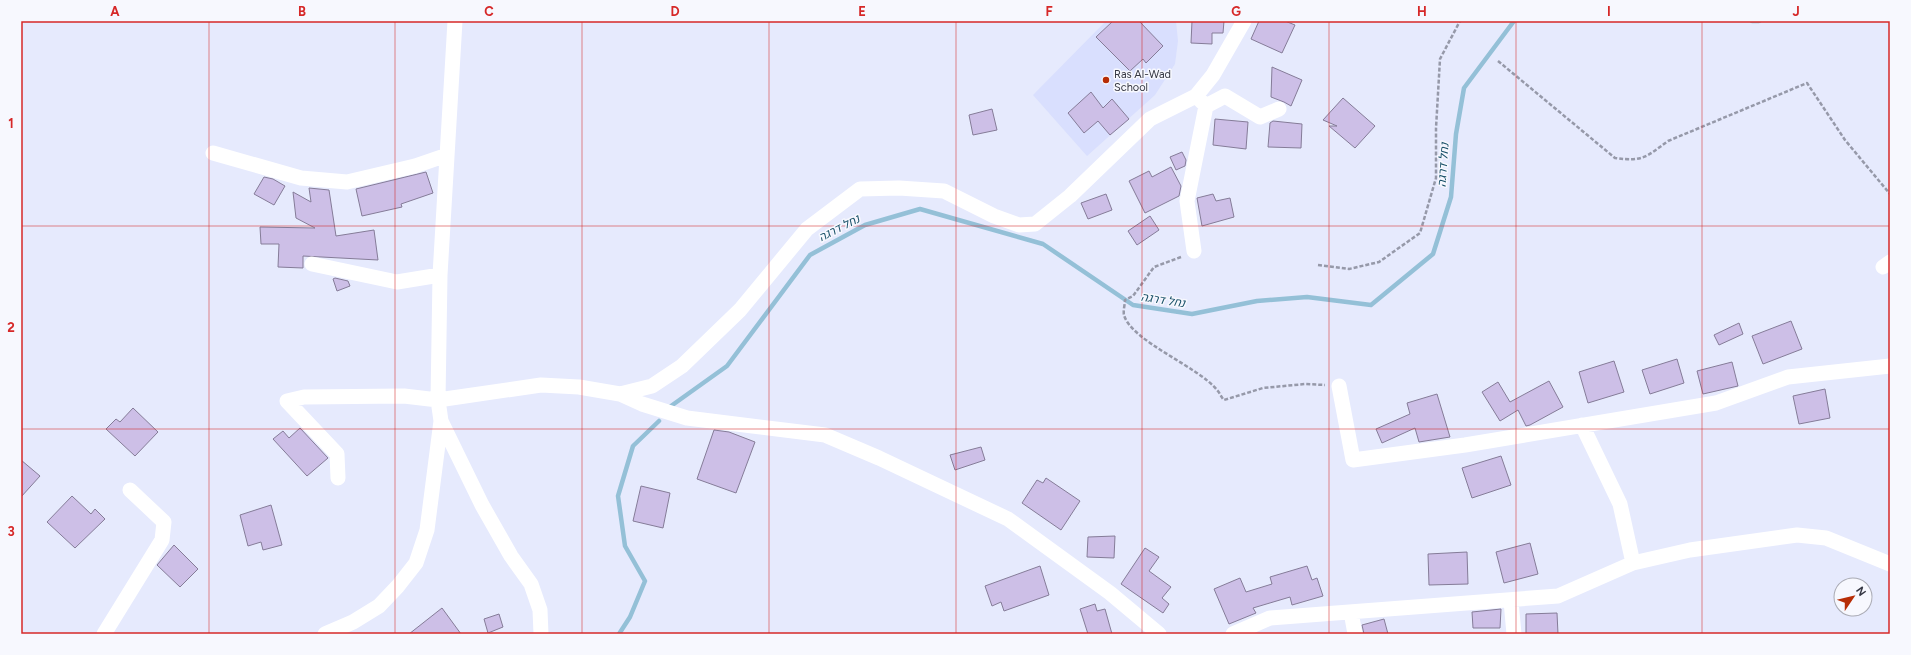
<svg xmlns="http://www.w3.org/2000/svg" width="1911" height="655" viewBox="0 0 1911 655" font-family="Figtree,Heebo,sans-serif">
<style>
.built{fill:#d9dffe}
.lines{fill:none;stroke-linecap:round;stroke-linejoin:round}
.stream{stroke:#94c0d7;stroke-width:4.5}
.building{fill:#cdbfe7;stroke:#857c98}
.path{stroke:#9699a9;stroke-width:2.5;stroke-dasharray:4 2;stroke-linecap:butt}
.minor{stroke:#fff;stroke-width:15}
.grid{fill:none;stroke:#d62828;stroke-width:1;stroke-opacity:0.55}
.poi-dot{fill:#b72d06;stroke:#f7f8fe;stroke-width:1.5}
.labels{text-anchor:middle;dominant-baseline:central;stroke-width:3;stroke-linejoin:round;paint-order:stroke}
.poi-label{font-size:11px;fill:#363844;stroke:#f7f8fe;text-anchor:start}
.water-label{font-size:12px;font-style:italic;fill:#1b526a;stroke:#f7f8fe}
.neatline{fill:none;stroke:#d62828;stroke-width:1.5}
.grid-label{font-size:13px;text-anchor:middle;font-weight:bold;fill:#d62828}
</style>
<rect width="100%" height="100%" fill="#e6eafd"/>
<!-- built -->
<path class="built" d="M1106,21H1176L1178,41L1175,64L1155,95L1087,156L1033,95Z"/>
<g class="lines">
<!-- stream -->
<path class="stream" d="M1752,21H1759
M671,406L727,366L810,255L865,225L920,209L1043,244L1133,305L1192,314L1257,301L1307,297L1371,305L1433,254L1451,197L1456,134L1464,88L1514,21
M619,634L630,617L645,581L625,546L618,496L633,446L659,421"/>
</g>
<!-- building -->
<path class="building" d="M1113,21H1139L1163,46L1146,63L1143,59L1130,71L1096,37Z
M1192,21H1224L1223,33H1212V44L1191,43Z
M1259,21H1285L1295,25L1282,53L1251,39Z
M1272,67L1302,80L1291,106L1284,102L1271,97Z
M1091,92L1103,108L1112,99L1129,119L1110,135L1098,121L1084,133L1068,113Z
M1343,98L1375,126L1355,148L1329,126H1337L1323,120Z
M992,109L997,130L973,135L969,115Z
M1215,119L1248,122L1246,149L1213,145Z
M1273,121L1302,124L1301,148L1268,147L1270,123Z
M1182,152L1186,160L1185,166L1176,170L1170,157Z
M1171,167L1181,186L1179,196L1145,213L1129,181L1149,171L1152,177Z
M426,172L433,193L401,204L402,207L362,216L356,189Z
M264,177L273,179L285,186L274,205L254,194Z
M309,188L329,190L336,236L374,230L378,260L303,256V268L278,267L279,244H261L260,227L315,228L296,218L293,192L311,202Z
M1106,194L1112,210L1088,219L1081,203Z
M1213,194L1216,201L1230,198L1234,217L1202,226L1197,198Z
M1150,216L1159,230L1137,245L1128,231Z
M335,278L348,281L350,286L337,291L333,279Z
M1791,321L1802,349L1763,364L1752,336Z
M1739,323L1743,334L1719,345L1714,335Z
M1677,359L1684,383L1650,394L1642,370Z
M1614,361L1624,392L1588,403L1579,372Z
M1732,362L1738,386L1703,394L1697,371Z
M1549,381L1563,407L1530,425L1526,426L1518,410L1500,421L1482,392L1498,382L1510,402Z
M1825,389L1830,418L1799,424L1793,396Z
M1437,394L1450,437L1419,442L1415,428L1382,443L1376,429L1410,414L1407,403Z
M133,408L158,432L135,456L106,429L116,419L120,422Z
M300,428L328,458L307,476L273,439L283,431L289,438Z
M714,430L729,432L755,442L736,493L697,479Z
M981,447L985,460L955,470L950,455Z
M1501,456L1511,485L1472,498L1462,468Z
M21,460L40,476L21,497Z
M1046,478L1080,501L1061,530L1022,503L1037,480L1043,483Z
M641,486L670,493L663,528L633,521Z
M72,496L91,514L95,509L105,519L75,548L47,522Z
M271,505L282,545L263,550L261,542L248,546L240,515Z
M1115,536L1114,558L1087,557L1088,537Z
M1530,543L1538,574L1504,583L1496,552Z
M174,545L198,569L180,587L157,565Z
M1145,548L1159,557L1149,571L1171,587L1162,598L1169,604L1163,613L1121,584Z
M1467,552L1468,584L1429,585L1428,554Z
M1040,566L1049,595L1004,611L1001,602L992,606L985,586Z
M1307,566L1312,580L1317,578L1323,596L1292,605L1290,597L1253,608L1256,613L1229,624L1214,589L1240,578L1246,592L1272,584L1270,577Z
M1095,604L1097,611L1105,609L1112,634H1088L1080,609Z
M442,608L461,634H409Z
M1501,609L1500,628H1473L1472,612Z
M1557,613L1558,634H1526V614Z
M499,614L503,627L488,633L484,619Z
M1384,619L1388,634H1364L1362,625Z"/>
<g class="lines">
<!-- path -->
<path class="path" d="M1498,61L1615,158C1643,162 1646,157 1668,141L1807,83L1845,140L1890,194
M1181,257L1154,267L1133,296L1125,300C1125,304 1123,311 1124,315C1131,341 1199,367 1217,390C1220,393 1221,397 1224,400L1263,388L1305,384L1325,385
M1318,265L1349,269L1379,262L1420,233L1436,178V128L1440,59L1460,21"/>
<!-- minor -->
<path class="minor" d="M1206,106L1225,96L1260,117L1279,109
M213,153L301,178L347,182L415,166L447,155
M1194,251L1187,201L1206,106L1196,96
M312,264L397,282L440,275
M1883,267L1890,262
M1339,386L1353,460L1465,445L1716,403L1788,377L1890,366
M620,394L642,404L687,418L825,435L879,458L1008,519L1110,593L1159,634
M441,421L482,505L511,556L531,584L540,610L541,634
M1582,425L1620,504L1633,563
M338,478L337,454L287,401L304,397L404,396L438,400L541,385L579,387L620,394L652,386L682,366L740,310L807,229L860,189L899,188L944,191L994,216L1019,225L1035,224L1070,196L1150,119L1196,96L1213,75L1244,21
M1511,601L1514,634
M1351,612L1355,634
M104,634L162,540L164,522L130,490
M325,634L353,622L379,606L398,586L416,563L427,530L441,421L438,400L440,275L455,21
M1233,634L1270,618L1558,596L1633,563L1690,550L1797,535L1826,538L1890,564"/>
</g>
<!-- grid -->
<path class="grid" d="M209,21V634M395,21V634M582,21V634M769,21V634M956,21V634M1142,21V634M1329,21V634M1516,21V634M1702,21V634M21,226H1890M21,429H1890"/>
<!-- markers -->
<circle class="poi-dot" cx="1106" cy="80" r="4"/>
<g class="labels">
<!-- poi labels -->
<g class="poi-label">
<text x="1114" y="74">Ras Al-Wad<tspan x="1114" dy="13">School</tspan></text>
</g>
<!-- water labels -->
<g class="water-label">
<text transform="translate(1443 165) rotate(-86)">נחל דרגה</text>
<text transform="translate(839 228) rotate(-27)">נחל דרגה</text>
<text transform="translate(1163 300) rotate(9)">נחל דרגה</text>
</g>
</g>
<!-- border -->
<rect width="1911" height="655" fill="none" stroke="#f7f8fe" stroke-width="44"/>
<!-- north arrow -->
<g transform="translate(1853 597) rotate(55)"><circle r="19" fill="#f7f8fe" stroke="#aaabb4"/>
<path d="M0-3L7 15L0 10L-7 15Z" fill="#b72d06"/>
<text y="-6" font-size="11" font-weight="bold" text-anchor="middle" fill="#363844">N</text>
</g>
<rect x="22" y="22" width="1867" height="611" class="neatline"/>
<g class="grid-label">
<text x="115" y="16">A</text>
<text x="302" y="16">B</text>
<text x="489" y="16">C</text>
<text x="675" y="16">D</text>
<text x="862" y="16">E</text>
<text x="1049" y="16">F</text>
<text x="1236" y="16">G</text>
<text x="1422" y="16">H</text>
<text x="1609" y="16">I</text>
<text x="1796" y="16">J</text>
<text x="11" y="128">1</text>
<text x="11" y="332">2</text>
<text x="11" y="536">3</text>
</g>
</svg>
